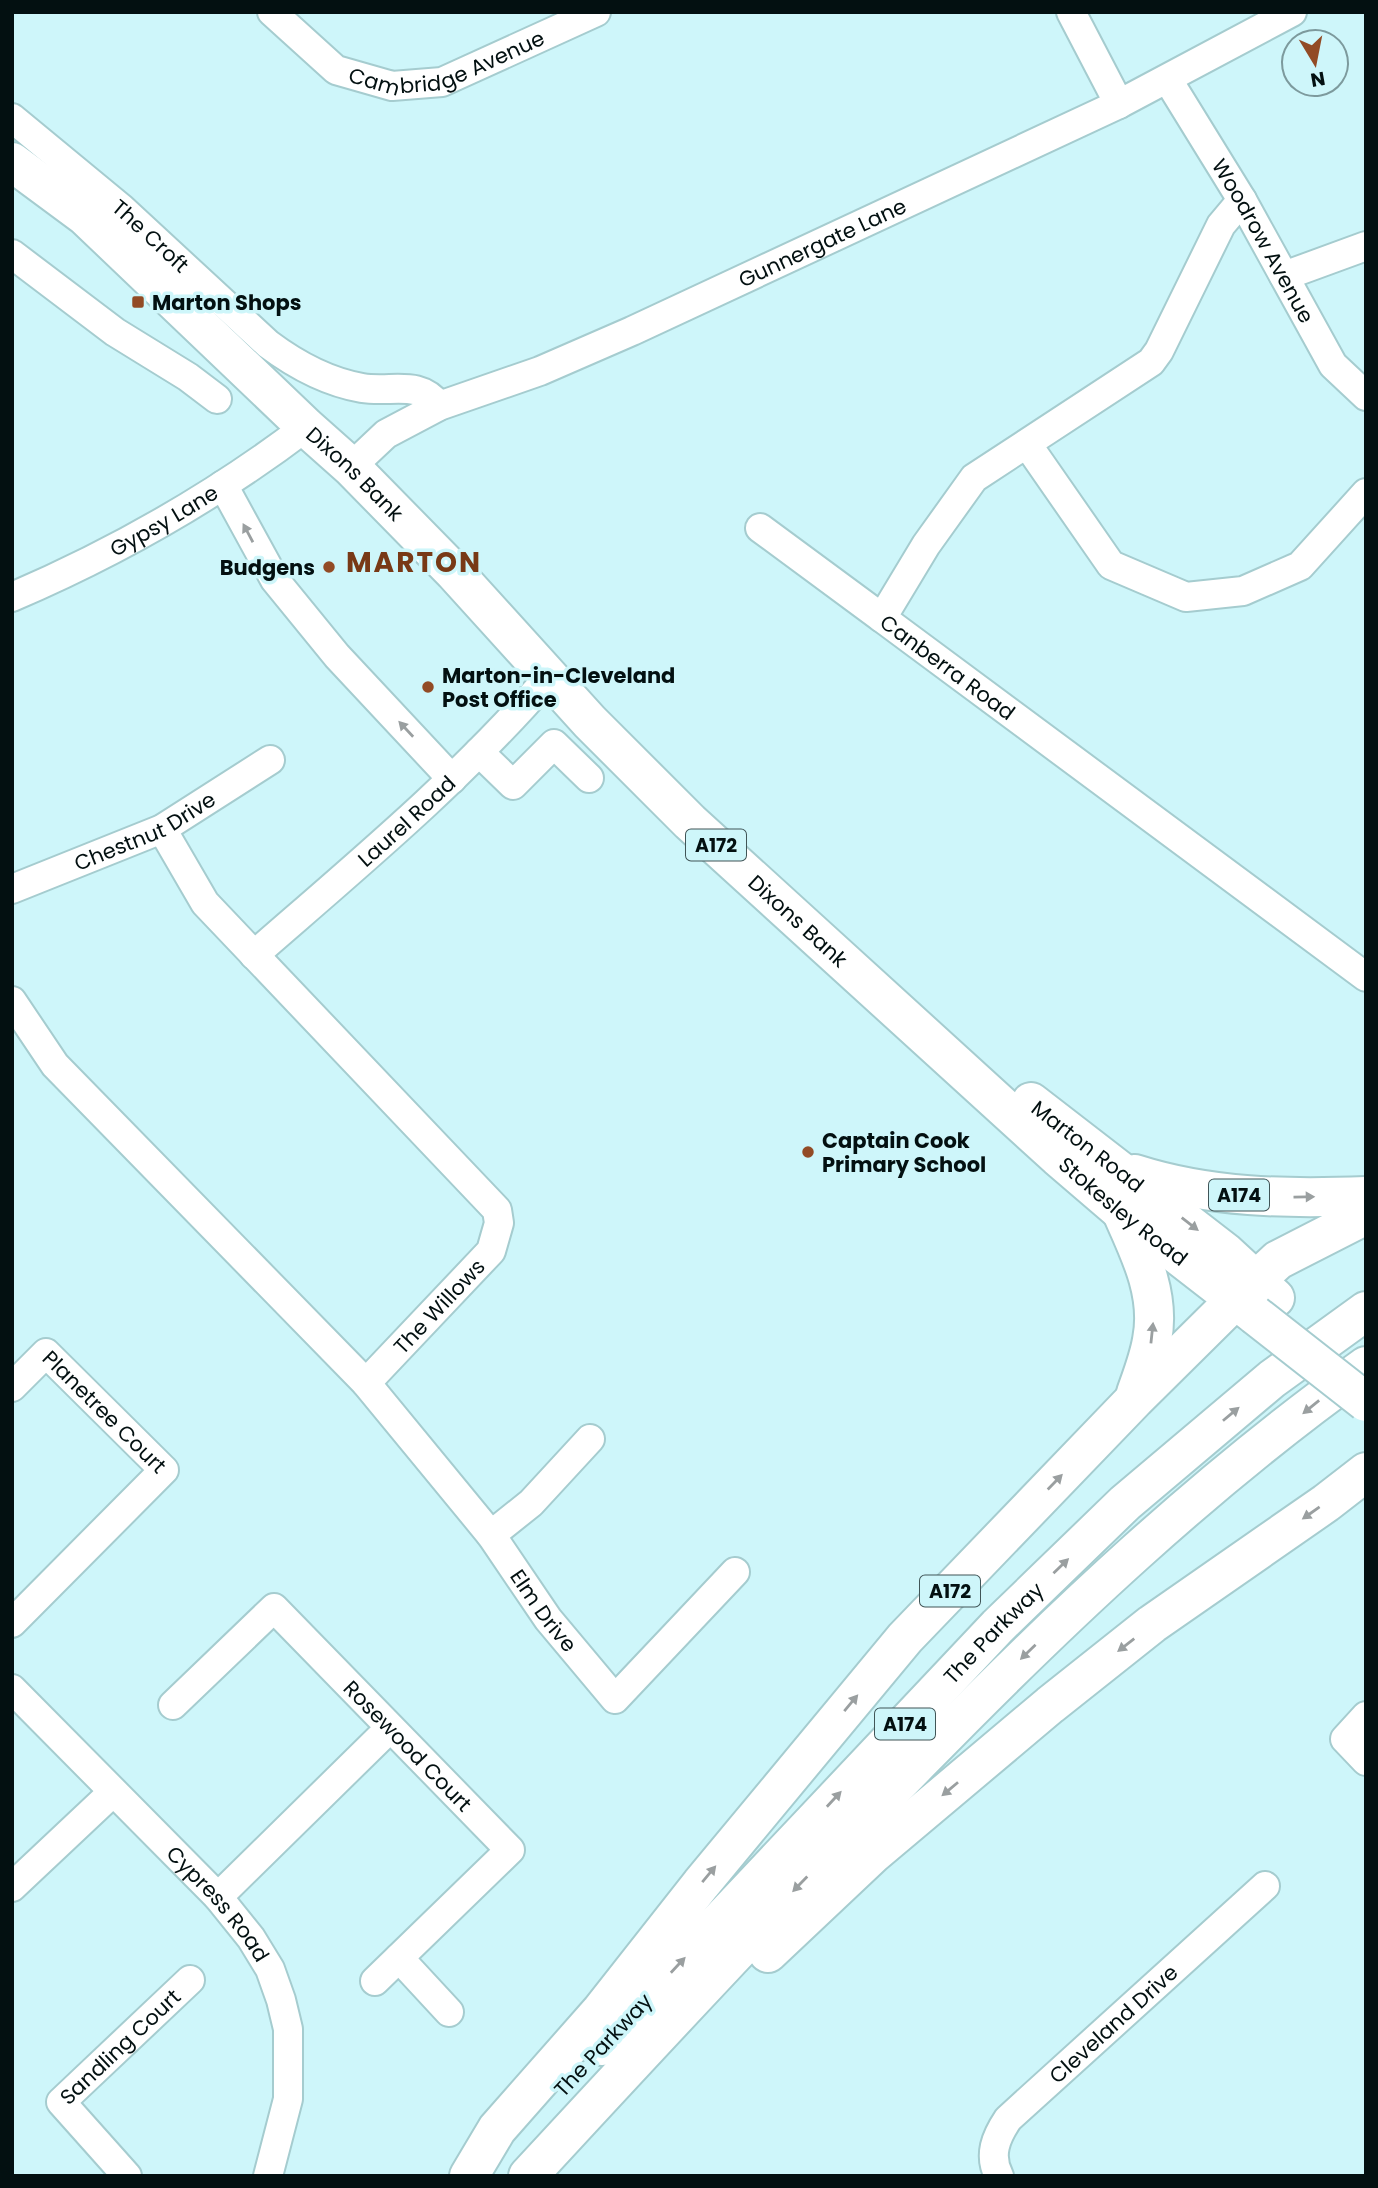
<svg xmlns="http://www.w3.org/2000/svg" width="1378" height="2188" viewBox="0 0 1378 2188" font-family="Poppins,sans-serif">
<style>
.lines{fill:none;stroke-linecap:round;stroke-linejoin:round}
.minor-casing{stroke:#a5cccf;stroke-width:32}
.highway-casing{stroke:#a5cccf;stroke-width:42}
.minor{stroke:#fff;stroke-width:28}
.highway{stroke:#fff;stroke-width:38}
.highway-bridge-casing{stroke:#a5cccf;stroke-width:42;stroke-linecap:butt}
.highway-bridge{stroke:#fff;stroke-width:38}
.oneway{fill:#9a9fa0}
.poi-dot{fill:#924b25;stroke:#cef6fa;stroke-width:2.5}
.labels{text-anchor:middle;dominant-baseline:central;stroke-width:7;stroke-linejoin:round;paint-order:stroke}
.shield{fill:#cef6fa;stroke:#405557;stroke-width:2}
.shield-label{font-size:19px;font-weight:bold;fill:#031011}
.street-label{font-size:21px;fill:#031011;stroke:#cef6fa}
.poi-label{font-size:21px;font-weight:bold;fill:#031011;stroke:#cef6fa;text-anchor:start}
.district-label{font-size:28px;font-weight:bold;letter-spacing:2px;fill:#783916;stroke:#cef6fa}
</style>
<rect width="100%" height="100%" fill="#cef6fa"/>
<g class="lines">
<defs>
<g id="minor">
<path id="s1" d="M272,12L336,70L392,86L442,82L596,12"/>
<path d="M1071,12L1119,104"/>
<path id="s2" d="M1168,80L1242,200L1333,365L1366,396"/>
<path id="s3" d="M12,118L121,208L268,344C296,365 328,382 362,388C392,393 419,379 439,406"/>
<path id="s4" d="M1242,200L1221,225L1159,351L1151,362L974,478L926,545L882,618L1366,977"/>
<path d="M12,254L115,332L188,377L217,399"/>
<path d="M1284,276L1366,246"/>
<path d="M1027,444L1111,565L1186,597L1243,591L1300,566L1366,493"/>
<path id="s5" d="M351,467L386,434L439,406L540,371L632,331L1119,104L1292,12"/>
<path d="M223,485L275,580L337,656L452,779"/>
<path d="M760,528L882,618"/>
<path id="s6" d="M12,597C117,552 215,496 306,427"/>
<path d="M479,752L513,785L554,744L589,778"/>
<path id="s7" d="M12,889L162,829L270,760"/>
<path id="s8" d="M254,955C356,866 460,780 548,678"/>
<path id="s9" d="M12,1001L55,1065L366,1383L491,1251L499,1223L497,1210L205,903L162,829"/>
<path id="s10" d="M366,1383L491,1535L548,1619L615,1699L735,1572"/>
<path id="s11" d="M12,1387L46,1353L164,1470L12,1623"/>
<path d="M491,1535L531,1503L590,1439"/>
<path id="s12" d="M12,1689L218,1897L251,1938L270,1969L281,2000L288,2029V2099L268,2176"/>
<path id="s13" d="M173,1705L274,1608L510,1850L375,1981"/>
<path d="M1366,1716L1345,1739L1366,1761"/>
<path d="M12,1887L113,1792"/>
<path d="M218,1897L390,1728"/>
<path d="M399,1958L449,2012"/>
<path id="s14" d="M127,2176L61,2102L190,1980"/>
<path id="s15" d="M999,2176C988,2155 996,2137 1008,2119L1265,1886"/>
</g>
<g id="highway">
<path id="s16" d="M12,162L85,216L306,427L351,467L454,572L590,722L690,822L1058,1157L1121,1211L1255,1315"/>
<path id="s17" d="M1031,1102L1225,1252L1275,1298"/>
<path d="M1135,1174C1210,1198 1287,1199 1366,1196"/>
<path d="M1122,1213C1140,1253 1161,1295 1152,1340C1149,1358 1142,1376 1136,1393"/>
<path d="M768,1953L873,1854L1050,1705L1152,1624L1326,1503L1366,1472"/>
<path id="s18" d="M602,2046L998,1626L1125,1503L1272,1379L1366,1311"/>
<path d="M469,2176L497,2129L601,2011L701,1884L905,1638L1135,1399L1236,1299L1278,1260L1366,1215"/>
<path d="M528,2176C658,2035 788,1895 923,1758C1061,1617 1205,1481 1366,1366"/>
</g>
</defs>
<!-- minor casing -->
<use href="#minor" class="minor-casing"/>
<!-- highway casing -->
<use href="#highway" class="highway-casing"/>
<!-- minor -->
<use href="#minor" class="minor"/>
<!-- highway -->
<use href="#highway" class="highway"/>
<defs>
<path id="highway-bridge" d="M1255,1315L1366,1402"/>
</defs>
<!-- highway-bridge casing -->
<use href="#highway-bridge" class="highway-bridge-casing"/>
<!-- highway-bridge -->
<use href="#highway-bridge" class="highway-bridge"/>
</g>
<!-- one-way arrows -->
<defs><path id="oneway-solid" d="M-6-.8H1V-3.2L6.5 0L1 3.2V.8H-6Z" transform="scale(1.75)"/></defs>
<g class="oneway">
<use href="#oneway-solid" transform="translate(248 533) rotate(-118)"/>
<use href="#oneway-solid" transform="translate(406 729) rotate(-133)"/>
<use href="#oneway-solid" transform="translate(1304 1197) rotate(-1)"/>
<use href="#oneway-solid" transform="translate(1190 1224) rotate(38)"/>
<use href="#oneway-solid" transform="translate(1152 1333) rotate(-84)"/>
<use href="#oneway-solid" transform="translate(1311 1407) rotate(141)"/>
<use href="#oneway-solid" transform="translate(1231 1414) rotate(-40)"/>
<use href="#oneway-solid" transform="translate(1055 1482) rotate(-46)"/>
<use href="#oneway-solid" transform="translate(1311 1513) rotate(145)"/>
<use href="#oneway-solid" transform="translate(1061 1566) rotate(-44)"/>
<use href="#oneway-solid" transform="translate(1126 1645) rotate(142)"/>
<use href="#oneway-solid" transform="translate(1028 1652) rotate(136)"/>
<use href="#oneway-solid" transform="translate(851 1703) rotate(-50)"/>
<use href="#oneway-solid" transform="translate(950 1789) rotate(140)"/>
<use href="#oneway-solid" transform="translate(834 1799) rotate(-47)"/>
<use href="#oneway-solid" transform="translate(709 1874) rotate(-50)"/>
<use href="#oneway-solid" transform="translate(800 1884) rotate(134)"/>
<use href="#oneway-solid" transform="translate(678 1965) rotate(-47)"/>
</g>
<!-- markers -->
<g class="poi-dot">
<rect x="131" y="295" width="14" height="14" rx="3.5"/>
<circle cx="329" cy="567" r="7"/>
<circle cx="428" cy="687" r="7"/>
<circle cx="808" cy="1152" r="7"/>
</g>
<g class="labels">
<!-- shield labels -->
<g class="shield">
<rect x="686" y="829.5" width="60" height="31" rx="5"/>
<rect x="1209" y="1179.5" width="60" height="31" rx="5"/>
<rect x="920" y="1575.5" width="60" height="31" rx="5"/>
<rect x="875" y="1708.5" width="60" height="31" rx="5"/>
</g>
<g class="shield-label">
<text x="716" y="845">A172</text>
<text x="1239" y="1195">A174</text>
<text x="950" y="1591">A172</text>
<text x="905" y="1724">A174</text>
</g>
<!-- street labels -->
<g class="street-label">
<text stroke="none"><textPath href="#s1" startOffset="203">Cambridge Avenue</textPath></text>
<text stroke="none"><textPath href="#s3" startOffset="182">The Croft</textPath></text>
<text stroke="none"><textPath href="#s2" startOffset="187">Woodrow Avenue</textPath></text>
<text stroke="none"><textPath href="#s5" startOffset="525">Gunnergate Lane</textPath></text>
<text stroke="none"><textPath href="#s16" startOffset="464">Dixons Bank</textPath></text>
<text stroke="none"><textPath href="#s6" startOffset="170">Gypsy Lane</textPath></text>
<text stroke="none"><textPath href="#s4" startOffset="648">Canberra Road</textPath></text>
<text stroke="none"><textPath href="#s8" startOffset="203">Laurel Road</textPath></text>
<text stroke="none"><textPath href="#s7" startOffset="145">Chestnut Drive</textPath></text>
<text stroke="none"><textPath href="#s16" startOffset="1094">Dixons Bank</textPath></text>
<text stroke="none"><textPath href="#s17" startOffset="72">Marton Road</textPath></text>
<text stroke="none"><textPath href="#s16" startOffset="1530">Stokesley Road</textPath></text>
<text stroke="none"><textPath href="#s9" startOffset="628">The Willows</textPath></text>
<text stroke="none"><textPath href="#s11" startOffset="131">Planetree Court</textPath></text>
<text stroke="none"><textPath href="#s10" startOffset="289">Elm Drive</textPath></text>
<text stroke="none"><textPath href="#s18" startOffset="569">The Parkway</textPath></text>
<text stroke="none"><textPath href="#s13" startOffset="332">Rosewood Court</textPath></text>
<text stroke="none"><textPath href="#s12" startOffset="298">Cypress Road</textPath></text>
<text stroke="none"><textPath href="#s15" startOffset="203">Cleveland Drive</textPath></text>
<text transform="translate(603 2045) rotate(-47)">The Parkway</text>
<text stroke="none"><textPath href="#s14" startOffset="180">Sandling Court</textPath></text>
</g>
<!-- poi labels -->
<g class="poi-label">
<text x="152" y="302">Marton Shops</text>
<text x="315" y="567" text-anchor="end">Budgens</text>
<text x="442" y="675">Marton-in-Cleveland<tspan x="442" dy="24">Post Office</tspan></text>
<text x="822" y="1140">Captain Cook<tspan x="822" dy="24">Primary School</tspan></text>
</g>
<!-- district labels -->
<g class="district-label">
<text x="414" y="562">MARTON</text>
</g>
</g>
<!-- border -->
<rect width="1378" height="2188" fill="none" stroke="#031011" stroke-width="28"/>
<!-- north arrow -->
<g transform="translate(1315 63) rotate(170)"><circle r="33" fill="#cef6fa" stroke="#7d9a9d" stroke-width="2"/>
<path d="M0-5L12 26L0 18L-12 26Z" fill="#924b25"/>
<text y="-10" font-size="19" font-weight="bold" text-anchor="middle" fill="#031011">N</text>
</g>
</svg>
